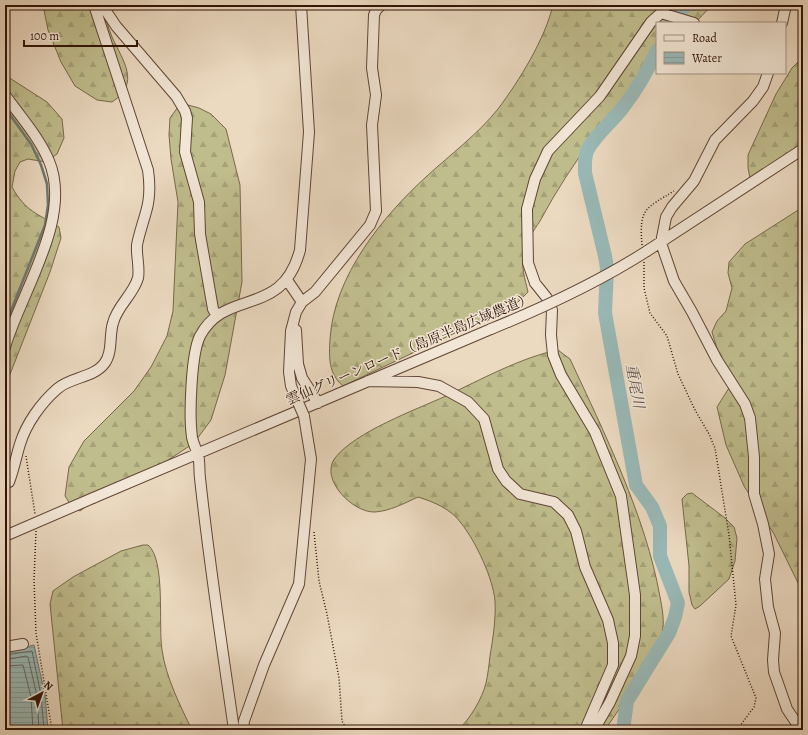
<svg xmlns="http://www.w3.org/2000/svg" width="808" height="735" viewBox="0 0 808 735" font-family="Alegreya,'Noto Serif JP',serif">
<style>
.forest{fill:url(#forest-firs);stroke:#78684a}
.water{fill:url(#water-rules);stroke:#6f7771}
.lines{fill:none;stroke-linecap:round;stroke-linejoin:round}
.shore{stroke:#65665f;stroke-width:1}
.stream{stroke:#6f7771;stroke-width:2.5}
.river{stroke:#99b9b7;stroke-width:14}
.minor-casing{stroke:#604435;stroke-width:12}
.path{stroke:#311307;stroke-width:1.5;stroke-dasharray:1 2;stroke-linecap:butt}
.minor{stroke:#f2e6d6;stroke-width:10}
.minor-bridge-casing{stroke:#604435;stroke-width:12;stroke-linecap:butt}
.minor-bridge{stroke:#f2e6d6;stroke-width:10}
.labels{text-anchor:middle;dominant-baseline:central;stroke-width:3;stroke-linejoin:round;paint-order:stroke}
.street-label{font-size:14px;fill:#311307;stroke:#f2e6d6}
.water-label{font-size:15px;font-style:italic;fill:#554d45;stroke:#f2e6d6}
</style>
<defs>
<pattern id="forest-firs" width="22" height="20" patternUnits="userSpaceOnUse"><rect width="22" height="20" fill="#c0bd8d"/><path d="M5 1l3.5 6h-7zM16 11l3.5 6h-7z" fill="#a5a278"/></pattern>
<pattern id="water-rules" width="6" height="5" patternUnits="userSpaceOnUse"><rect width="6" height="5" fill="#99b9b7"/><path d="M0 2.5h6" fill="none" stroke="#849e9c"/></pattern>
</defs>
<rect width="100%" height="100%" fill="#ebd9c0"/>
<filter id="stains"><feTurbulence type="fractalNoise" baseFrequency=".005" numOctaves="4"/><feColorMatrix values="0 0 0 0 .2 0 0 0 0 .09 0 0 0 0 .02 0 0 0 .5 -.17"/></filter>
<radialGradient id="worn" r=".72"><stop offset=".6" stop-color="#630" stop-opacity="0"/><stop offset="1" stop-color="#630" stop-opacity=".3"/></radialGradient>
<!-- forest -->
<path class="forest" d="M43,5H101C105,16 108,27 112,37C123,61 141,83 112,102L97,100L75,86L61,62L48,30Z
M553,5H712L695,23H657V62C611,112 572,161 540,221C534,230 525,243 523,253C521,267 525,279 528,292L516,304L343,386C328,373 329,357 330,339C334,276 382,217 427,176C451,154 478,134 498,109C519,81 545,39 553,5Z
M803,57V156L761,178H750L748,168V155L776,94L792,68Z
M5,75L47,102L62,119L64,138L57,154L46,162L28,159L20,162L15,171L12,187C26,212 37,213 59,227L61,238L50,272L5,387Z
M188,105L199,108L211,114L226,129L240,185L242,282L225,375L211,420L194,443L132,484L92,502L80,511L72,507L65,496L69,467L84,441L134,391L151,367L167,336L173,311L178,202L171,159L169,135L170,118L178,107Z
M803,207V593L774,534L744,486L726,445L717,407L729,388L712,332L717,321L726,311L732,288L728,273L729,262L745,244Z
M558,350L570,359C604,432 646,517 660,597C662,608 665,622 662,633C652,667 624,701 605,730H458C470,719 482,699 486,683C488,674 489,665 490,656C493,638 496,619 495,601C493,578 476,542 461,523C451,509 434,502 418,497C405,503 390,511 375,512C353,513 319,479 335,458C355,432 415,410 446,396C480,380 522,357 558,350Z
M692,493L725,518L734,527L737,538L735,561L729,579L700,606L695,609L692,605L689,592V566L682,499L687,494Z
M143,545H148C166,560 158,625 162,650C166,678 180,705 192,730H63L50,604L53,591L73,577L121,551Z
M803,695V715L798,703Z"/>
<!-- water -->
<path class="water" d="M34,645L45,695L48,730H8L5,724V652Z"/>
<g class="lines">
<!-- shore -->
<path class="shore" d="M5,655L32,651L41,695L44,730
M5,660L26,656L28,657L37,696L39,730
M5,666L23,665L31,697L33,730"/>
<!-- stream -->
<path class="stream" d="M5,108L31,144L41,165L47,184L48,205L45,225L5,326"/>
<!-- river -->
<path class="river" d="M669,23L677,14L687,5
M623,730L627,701L669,633L675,617L678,603L660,556V526L652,507L636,485L605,313L607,268L605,256L585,173C585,165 584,156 588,149C597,133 613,121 624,106C638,88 648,70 657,50"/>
<defs>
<path id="minor" d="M102,5L116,26L176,96L185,111L187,118L185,152L199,202L200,234L213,309L217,316
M5,7L6,5
M661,13L694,23
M782,23L786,5
M768,73L763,87L753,101L715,140L694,181L672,207L666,217L661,243L674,281L692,312L717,360L745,404L750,418L754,457V494L763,524L769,554L765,579L768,607L775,633L773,660L774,672L787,709L795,721L803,729
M5,95C20,116 39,137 49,161C73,218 21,292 5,347
M647,251L803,149
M287,280L302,302
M296,330L298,364L302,378L318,403
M368,381L418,382L439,386L468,402L484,419L498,469L506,481L520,494L554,502L568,515L576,531L585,567L608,620L613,643V665L585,730
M297,400L291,386L289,372L291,331L296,312L302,302L315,292L370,225L376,211L372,125L376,95L372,68L374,15L376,10L381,5
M5,483L9,482C14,469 16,457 20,444C26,424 41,403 57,389C70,377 93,378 104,364C113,353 109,335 113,323C117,306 133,295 138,278C140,267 136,255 137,245C139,234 143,223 146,212C150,199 150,184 148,170L94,5
M93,498L491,329
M5,647L23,644
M234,730C222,646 209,563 200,478C199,471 200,462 198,454C196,449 193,443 192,437C189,416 191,354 200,336C226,287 282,319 300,250L309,132L301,5
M243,730L244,721L264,665L299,584L311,459L304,416
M594,730L610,702L631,656L635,636V595L621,496L595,432L561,375L553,355L551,335L552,310L547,298L535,283L528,263L527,209L535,179L548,151L600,96L651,22L661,13L667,5"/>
</defs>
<!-- minor casing -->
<use href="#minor" class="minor-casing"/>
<!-- path -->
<path class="path" d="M642,245C639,208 645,209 674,191
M644,262V288L650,313L667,336L678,374L695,410L709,434L715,448L729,535L736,605L731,636L756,698L754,707L737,730
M26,456L35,514
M36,531L34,580L36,633L52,730
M314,532L319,581L327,614L339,678L342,721L347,730"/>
<!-- minor -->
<use href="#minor" class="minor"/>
<defs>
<path id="minor-bridge" d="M491,329C545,307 597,283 647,251
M297,400L304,416
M5,536L93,498"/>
</defs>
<!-- minor-bridge casing -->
<use href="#minor-bridge" class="minor-bridge-casing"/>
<!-- minor-bridge -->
<use href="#minor-bridge" class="minor-bridge"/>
</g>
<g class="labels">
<!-- street labels -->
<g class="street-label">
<text transform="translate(409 349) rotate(-23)">雲仙グリーンロード（島原半島広域農道）</text>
</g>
<!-- water labels -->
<g class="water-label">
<text transform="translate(635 386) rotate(80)">重尾川</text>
</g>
</g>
<!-- margin -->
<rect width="808" height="735" fill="none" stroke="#ebd9c0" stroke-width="20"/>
<rect x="6" y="6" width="796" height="723" fill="none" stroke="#311307" stroke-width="2"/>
<rect x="10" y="10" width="788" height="715" fill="none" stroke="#311307"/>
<!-- legend -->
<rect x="656" y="22" width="130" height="52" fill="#f2e6d6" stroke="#a59283"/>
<rect x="664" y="35" width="20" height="6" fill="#f2e6d6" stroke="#a59283"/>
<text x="692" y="42" font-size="12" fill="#311307">Road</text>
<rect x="664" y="52" width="20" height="12" fill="url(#water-rules)" stroke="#a59283"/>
<text x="692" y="62" font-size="12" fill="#311307">Water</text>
<!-- north arrow -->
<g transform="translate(42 693) rotate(41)" stroke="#f2e6d6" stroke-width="3" paint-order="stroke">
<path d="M0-3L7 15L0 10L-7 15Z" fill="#311307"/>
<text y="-6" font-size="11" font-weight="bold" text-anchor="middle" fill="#311307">N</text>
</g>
<!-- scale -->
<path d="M24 40v6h113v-6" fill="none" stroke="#311307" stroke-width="2"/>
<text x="30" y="40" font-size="12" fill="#311307" stroke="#f2e6d6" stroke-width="3" paint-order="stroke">100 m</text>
<rect width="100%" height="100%" filter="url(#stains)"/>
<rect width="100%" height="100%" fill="url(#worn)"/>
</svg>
